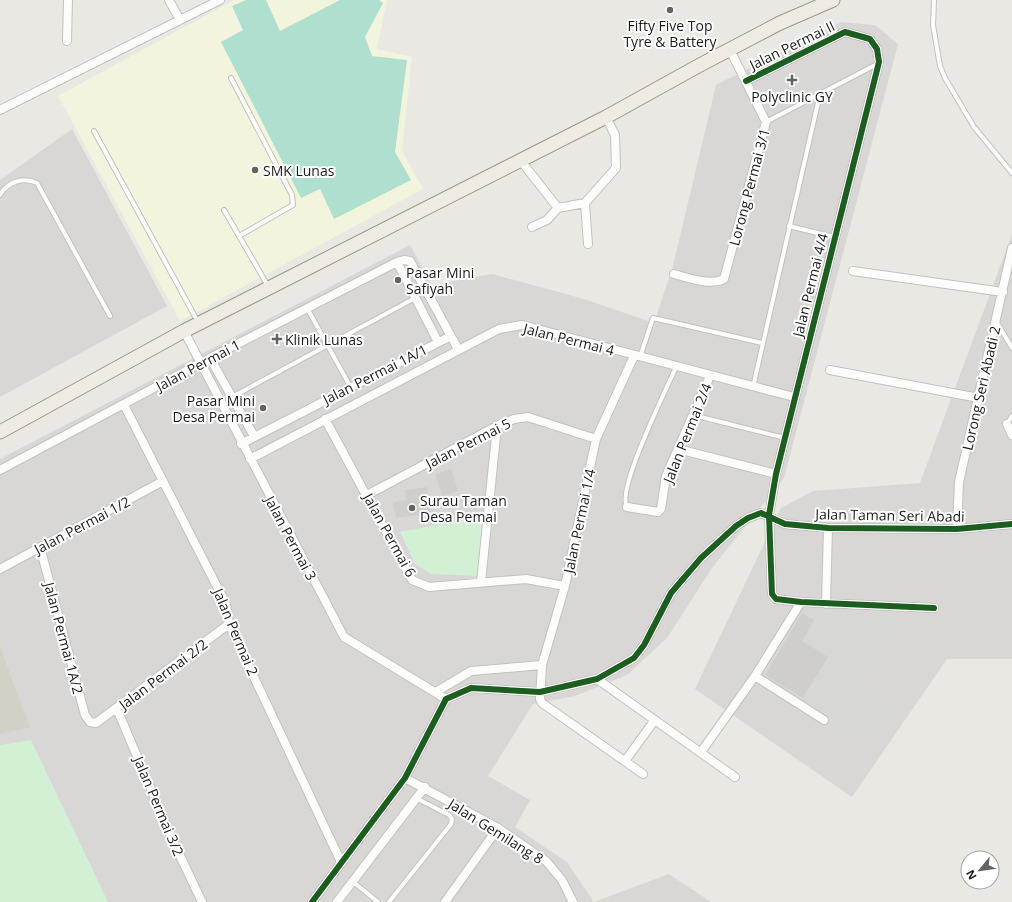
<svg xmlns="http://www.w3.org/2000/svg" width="1012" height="902" viewBox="0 0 1012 902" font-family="'Open Sans',sans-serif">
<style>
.residential{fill:#d8d7d5}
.education{fill:#f2f4dd}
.religious{fill:#d7d7d5}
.construction{fill:#d1d2c5}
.park{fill:#d1f0d4}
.pitch{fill:#afe0cf}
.building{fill:#d0ceca}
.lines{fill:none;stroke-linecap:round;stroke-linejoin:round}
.service-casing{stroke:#c2c2bf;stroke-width:6}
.minor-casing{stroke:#c2c2bf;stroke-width:10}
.primary-casing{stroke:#9e9781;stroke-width:15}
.service{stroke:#fcfcfb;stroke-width:4}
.minor{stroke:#fcfcfb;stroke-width:8}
.primary{stroke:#efebe3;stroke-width:13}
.cycleway-casing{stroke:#fff;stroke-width:8}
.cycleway{stroke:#1b5e20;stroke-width:6}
.poi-dot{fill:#636361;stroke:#fff;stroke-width:1.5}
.labels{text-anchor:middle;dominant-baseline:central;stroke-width:4;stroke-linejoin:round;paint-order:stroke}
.poi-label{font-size:14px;fill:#1b1b1b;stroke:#fff;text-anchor:start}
.street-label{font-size:14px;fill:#1b1b1b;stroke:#fff}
</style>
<rect width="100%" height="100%" fill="#e9e8e3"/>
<!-- residential -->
<path class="residential" d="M841,22L875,25L898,44L784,478L712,568L667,638L627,675L575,696L533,704L488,776L530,800L515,827L567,862L594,902H0V459L410,245L432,285L492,274L584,299L654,323L673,266L716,85Z
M72,129L167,306L0,397V180Z
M1012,234V659H947L852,797L695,689L781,508L813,491L920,483Z
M669,874L711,902H594Z"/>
<!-- education -->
<path class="education" d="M234,0H387L377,49L412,57L402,151L423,189L180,321L58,96Z"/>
<!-- religious -->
<path class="religious" d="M801,609L902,614L857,685L895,708L867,744L760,674Z"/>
<!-- construction -->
<path class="construction" d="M0,647L30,727L0,734Z"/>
<!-- park -->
<path class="park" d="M485,516L478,576L431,574L415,564L400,532Z
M31,740L108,902H0V745Z"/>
<!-- pitch -->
<path class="pitch" d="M246,0H266L280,31L340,0H379L383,3L365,37L372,56L407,60L395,152L411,180L334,219L320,189L301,198L221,42L243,30L232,6Z"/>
<!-- building -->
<path class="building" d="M451,469L458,491L442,496L435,474Z
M427,487L431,513L396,518L393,502L407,500L405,490Z
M802,613L814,620L802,641L828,657L803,698L765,675Z"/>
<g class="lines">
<defs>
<path id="service" d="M934,0L933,25L940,66L945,78L974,127L1012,173
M231,78L292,195L293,205L239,236
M766,122L879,63
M94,131L198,322
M0,195C8,181 24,177 37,183L110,316
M224,210L268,286
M789,226L834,237
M307,308L350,386
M996,321L1012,348
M640,357L653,318L762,343
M753,387L820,94
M232,397L415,298
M693,415L785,438
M1007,424L1012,416
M627,507C616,490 667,388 676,367
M352,881L378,902
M389,902L451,824L452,819L449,815L416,798"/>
<path id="minor" d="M169,0L180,20
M67,41L68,0
M746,81L845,32L870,39L877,49L879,62L776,474L769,515L772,594L776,599L801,602L934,608
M0,110L220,0
M521,161L558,208
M532,227L547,220L558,208L585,203
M588,244L585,203L616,168L615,135L606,117
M397,262L438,342
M853,271L1003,292
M674,274C689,278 710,286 724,279L766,122L730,50
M184,331L344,637L446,699
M634,356L596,439L565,586L542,665L540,699L542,703L643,774
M210,358L254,436
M830,370L979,398
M124,405L226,604L229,624L341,862
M325,419L412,580L429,587L526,579L565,586
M1007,424L1012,435
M241,444L451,336
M678,449L776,474
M250,459L499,329L522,325L794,397
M0,470L210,358L397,262L404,260L410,261L458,349
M367,495L497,426L514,419L528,417L596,439
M627,507L658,512L661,509L666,476L710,376
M957,529L959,482L1012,248
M40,547L85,715L90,722L96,723L229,624
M0,569L163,481
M481,582L497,426
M826,604L828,528
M755,676L824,720
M597,679L735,777
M436,692L471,671L542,665
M117,709L173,841L202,902
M701,752L755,676L801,602
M625,761L654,721
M405,778L498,828L546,861L562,880L573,902
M312,902L405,778L446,699L471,688L540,692L597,679L634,658L644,645L671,593L701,558L736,526L748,518L761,513L785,524L828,528L957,529L1012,524
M337,902L425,787
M445,902L498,828"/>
<path id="primary" d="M0,432L184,331L606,117L700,65L780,23L833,0"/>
</defs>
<!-- service casing -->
<use href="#service" class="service-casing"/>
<!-- minor casing -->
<use href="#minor" class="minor-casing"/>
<!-- primary casing -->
<use href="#primary" class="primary-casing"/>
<!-- service -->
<use href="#service" class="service"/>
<!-- minor -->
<use href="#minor" class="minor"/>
<!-- primary -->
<use href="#primary" class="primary"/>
<defs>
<path id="cycleway" d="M746,81L845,32L870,39L877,49L879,62L776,474L769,515L772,594L776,599L801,602L934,608
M312,902L405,778L446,699L471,688L540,692L597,679L634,658L644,645L671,593L701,558L736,526L748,518L761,513L785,524L828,528L957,529L1012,524"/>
</defs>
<!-- cycleway casing -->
<use href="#cycleway" class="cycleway-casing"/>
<!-- cycleway -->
<use href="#cycleway" class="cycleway"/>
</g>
<!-- markers -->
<g class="poi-dot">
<circle cx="670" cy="10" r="4"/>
<path d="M790 74h4v4h4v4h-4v4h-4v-4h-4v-4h4z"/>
<circle cx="255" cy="170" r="4"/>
<circle cx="398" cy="280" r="4"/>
<path d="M275 333h4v4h4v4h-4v4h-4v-4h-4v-4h4z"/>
<circle cx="263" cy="408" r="4"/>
<circle cx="412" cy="508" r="4"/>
</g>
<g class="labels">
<!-- poi labels -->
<g class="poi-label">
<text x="670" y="25" text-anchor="middle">Fifty Five Top<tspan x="670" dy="16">Tyre &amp; Battery</tspan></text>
<text x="792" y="96" text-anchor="middle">Polyclinic GY</text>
<text x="263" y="170">SMK Lunas</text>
<text x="406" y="272">Pasar Mini<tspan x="406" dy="16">Safiyah</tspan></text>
<text x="285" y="339">Klinik Lunas</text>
<text x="255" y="400" text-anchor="end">Pasar Mini<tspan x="255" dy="16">Desa Permai</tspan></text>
<text x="420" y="500">Surau Taman<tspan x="420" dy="16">Desa Pemai</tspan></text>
</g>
<!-- street labels -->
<g class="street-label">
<text transform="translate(792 45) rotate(-26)">Jalan Permai II</text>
<text transform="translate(749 187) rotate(-75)">Lorong Permai 3/1</text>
<text transform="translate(810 285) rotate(-76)">Jalan Permai 4/4</text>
<text transform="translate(569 339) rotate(14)">Jalan Permai 4</text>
<text transform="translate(198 365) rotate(-28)">Jalan Permai 1</text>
<text transform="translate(375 374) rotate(-27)">Jalan Permai 1A/1</text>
<text transform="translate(981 388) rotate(-77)">Lorong Seri Abadi 2</text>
<text transform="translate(687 433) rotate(-68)">Jalan Permai 2/4</text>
<text transform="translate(468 443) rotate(-27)">Jalan Permai 5</text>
<text transform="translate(890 515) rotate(1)">Jalan Taman Seri Abadi</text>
<text transform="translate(579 521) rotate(-78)">Jalan Permai 1/4</text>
<text transform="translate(82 525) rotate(-28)">Jalan Permai 1/2</text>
<text transform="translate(390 535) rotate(61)">Jalan Permai 6</text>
<text transform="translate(291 538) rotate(62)">Jalan Permai 3</text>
<text transform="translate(236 632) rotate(67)">Jalan Permai 2</text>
<text transform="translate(64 638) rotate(75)">Jalan Permai 1A/2</text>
<text transform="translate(163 674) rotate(-37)">Jalan Permai 2/2</text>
<text transform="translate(159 806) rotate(67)">Jalan Permai 3/2</text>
<text transform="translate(496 831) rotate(32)">Jalan Gemilang 8</text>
</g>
</g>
<!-- north arrow -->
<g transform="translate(980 870) rotate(241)"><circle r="19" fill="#ffffff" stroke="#a4a4a4"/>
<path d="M0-3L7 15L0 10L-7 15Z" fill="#636361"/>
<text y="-6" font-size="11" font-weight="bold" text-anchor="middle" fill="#1b1b1b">N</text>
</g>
</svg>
